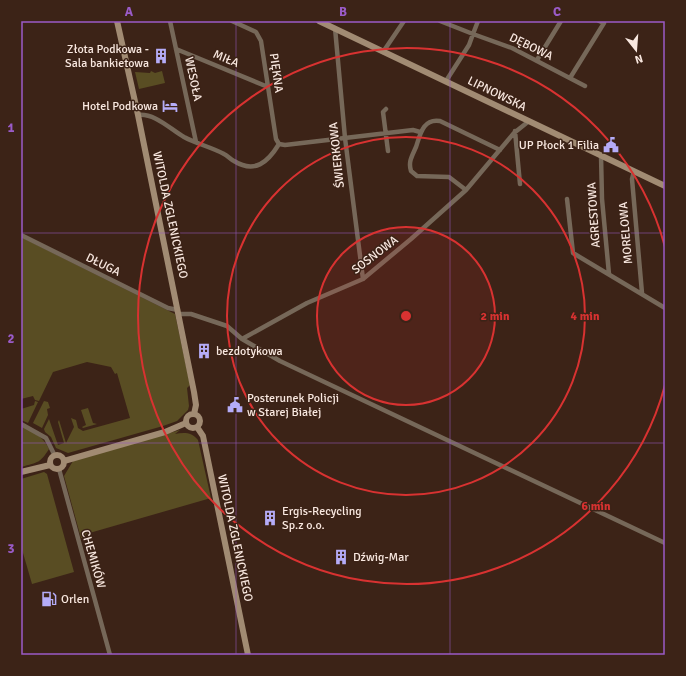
<svg xmlns="http://www.w3.org/2000/svg" width="686" height="676" viewBox="0 0 686 676" font-family="Signika,sans-serif">
<style>
.green{fill:#594d23}
.lines{fill:none;stroke-linecap:round;stroke-linejoin:round}
.street{stroke:#766859;stroke-width:4.5}
.secondary{stroke:#a18b73;stroke-width:6}
.grid{fill:none;stroke:#9a5bc7;stroke-width:1;stroke-opacity:0.55}
.ring{fill:none;stroke:#d83231;stroke-width:2}
.labels{text-anchor:middle;dominant-baseline:central;stroke-width:3;stroke-linejoin:round;paint-order:stroke}
.street-label{font-size:12px;fill:#f9e8e0;stroke:#3c2317}
.poi-label{font-size:12px;fill:#f9e8e0;stroke:#3c2317;text-anchor:start}
.centre{fill:#d83231;stroke:#3c2317;stroke-width:2}
.ring-label{font-size:12px;text-anchor:middle;font-weight:bold;fill:#d83231;stroke:#3c2317;stroke-width:3;stroke-linejoin:round;paint-order:stroke}
.neatline{fill:none;stroke:#9a5bc7;stroke-width:1.5}
.grid-label{font-size:13px;text-anchor:middle;font-weight:bold;fill:#9a5bc7}
</style>
<rect width="100%" height="100%" fill="#3c2317"/>
<!-- green -->
<path class="green" d="M151,71L155,73L162,71L165,83L139,89L135,72L150,73Z
M21,237L175,314L190,385L187,388L189,406L188,410L177,421L163,426L68,453L56,448L51,437L45,432L44,429L49,419L58,445L64,443L58,422L59,420L66,443L74,427L71,418L76,420L78,428L83,431L130,418L117,373L115,374L111,367L87,362L53,372L39,401L35,400L33,396L21,399Z
M35,401L38,402L28,423L21,420V409L34,405Z
M44,401L48,402L50,408L47,409L48,415L42,428L33,423Z
M88,408L93,423L97,424L83,428L82,427L86,425L81,410Z
M21,426C33,432 43,436 49,449C40,463 39,462 21,467Z
M180,430L175,434C184,432 192,432 198,440L211,498L86,534V537L81,538L64,476L73,461Z
M44,472L47,474L74,572L32,584L21,546V479Z"/>
<g class="lines">
<!-- street -->
<path class="street" d="M170,21L196,142
M232,21L256,32L261,41L276,139L279,144
M440,21L473,34L478,21
M335,28L345,138L363,279
M176,49L268,87
M383,52L404,21
M537,60L561,21
M570,78L604,23L599,21
M446,81L469,45L473,34L512,48L585,86
M386,109L383,112L388,151
M138,115C155,113 170,129 184,137C197,144 211,147 224,154C228,156 230,159 234,161C255,174 268,162 279,144
M515,131L520,184
M279,144L285,145L413,130L420,132
M601,155L602,199L609,274
M634,171L632,179L642,293
M466,190L449,177L417,176L411,171C408,162 412,156 416,147C420,135 423,118 440,121L500,150
M567,199L573,253L665,308
M21,235L168,308L178,310
M179,314H191L227,326L242,339L280,361L665,543
M242,339L307,303L363,279L411,239L466,190L514,133L529,121
M21,424L46,438L55,456
M59,469L110,655"/>
<!-- secondary -->
<path class="secondary" d="M117,21L138,115L194,392L196,405L194,414
M319,21L665,186
M186 421a7 7 0 1 1 14 0a7 7 0 1 1-14 0Z
M197,427L203,436L248,655
M50 462a7 7 0 1 1 14 0a7 7 0 1 1-14 0Z
M64,461L165,432L186,423
M21,472L50,465"/>
</g>
<!-- grid -->
<path class="grid" d="M236,21V655M450,21V655M21,233H665M21,443H665"/>
<!-- distance rings -->
<circle cx="406" cy="316" r="89" fill="#d83231" fill-opacity=".12"/>
<g class="ring">
<circle cx="406" cy="316" r="89"/>
<circle cx="406" cy="316" r="179"/>
<path d="M665 385A268 268 0 1 1 665 247"/>
</g>
<!-- icons -->
<defs>
<symbol id="building-bare" viewBox="-9 -9 18 18"><path d="M-4-6H4V6H1V3H-1V6H-4ZM-2.5-4.3h1.7v1.8h-1.7ZM.8-4.3h1.7v1.8H.8ZM-2.5-1h1.7V.8h-1.7ZM.8-1h1.7V.8H.8Z" fill="#b5acf8" stroke="#3c2317" stroke-width="2.5" paint-order="stroke"/></symbol>
<symbol id="hotel-bare" viewBox="-9 -9 18 18"><path d="M-6-4.5h1.5V1H6V5H4.5V3h-9V5H-6ZM-4 0a1.8 1.8 0 1 1 3.6 0ZM.5 0V-2.5h3Q6-2.5 6 0Z" fill="#b5acf8" stroke="#3c2317" stroke-width="2.5" paint-order="stroke"/></symbol>
<symbol id="civic-bare" viewBox="-9 -9 18 18"><path d="M-.6-6.5H3V-4.5H.6V-3L4-1V1h2V6H-6V1h2V-1L-.6-3ZM-1.2 2.5V6h2.4V2.5Z" fill="#b5acf8" stroke="#3c2317" stroke-width="2.5" paint-order="stroke"/></symbol>
<symbol id="fuel-bare" viewBox="-9 -9 18 18"><path d="M-5.5-6h7V0h2V4h1.3V-2.5L3-4.5l.8-.8L6-3V5H2.5V1h-1V6h-7ZM-4.2-4.7v3.2H.2V-4.7Z" fill="#b5acf8" stroke="#3c2317" stroke-width="2.5" paint-order="stroke"/></symbol>
</defs>
<g fill-rule="evenodd">
<use href="#building-bare" x="150" y="45" width="22" height="22"/>
<use href="#hotel-bare" x="159" y="95" width="22" height="22"/>
<use href="#civic-bare" x="600" y="134" width="22" height="22"/>
<use href="#building-bare" x="193" y="340" width="22" height="22"/>
<use href="#civic-bare" x="224" y="394" width="22" height="22"/>
<use href="#building-bare" x="259" y="507" width="22" height="22"/>
<use href="#building-bare" x="330" y="546" width="22" height="22"/>
<use href="#fuel-bare" x="38" y="588" width="22" height="22"/>
</g>
<g class="labels">
<!-- street labels -->
<g class="street-label">
<text transform="translate(531 47) rotate(26)">DĘBOWA</text>
<text transform="translate(226 59) rotate(23)">MIŁA</text>
<text transform="translate(276 73) rotate(82)">PIĘKNA</text>
<text transform="translate(193 79) rotate(78)">WESOŁA</text>
<text transform="translate(497 94) rotate(26)">LIPNOWSKA</text>
<text transform="translate(337 155) rotate(-96)">ŚWIERKOWA</text>
<text transform="translate(170 215) rotate(78)">WITOLDA ZGLENICKIEGO</text>
<text transform="translate(594 215) rotate(-94)">AGRESTOWA</text>
<text transform="translate(626 233) rotate(-95)">MORELOWA</text>
<text transform="translate(375 255) rotate(-37)">SOSNOWA</text>
<text transform="translate(103 265) rotate(26)">DŁUGA</text>
<text transform="translate(235 538) rotate(78)">WITOLDA ZGLENICKIEGO</text>
<text transform="translate(93 559) rotate(74)">CHEMIKÓW</text>
</g>
<!-- poi labels -->
<g class="poi-label">
<text x="149" y="49" text-anchor="end">Złota Podkowa -<tspan x="149" dy="14">Sala bankietowa</tspan></text>
<text x="158" y="106" text-anchor="end">Hotel Podkowa</text>
<text x="599" y="145" text-anchor="end">UP Płock 1 Filia</text>
<text x="216" y="351">bezdotykowa</text>
<text x="247" y="398">Posterunek Policji<tspan x="247" dy="14">w Starej Białej</tspan></text>
<text x="282" y="511">Ergis-Recycling<tspan x="282" dy="14">Sp.z o.o.</tspan></text>
<text x="353" y="557">Dźwig-Mar</text>
<text x="61" y="599">Orlen</text>
</g>
</g>
<circle cx="406" cy="316" r="6" class="centre"/>
<g class="ring-label">
<text x="495" y="320">2 min</text>
<text x="585" y="320">4 min</text>
<text x="596" y="510">6 min</text>
</g>
<!-- border -->
<rect width="686" height="676" fill="none" stroke="#3c2317" stroke-width="44"/>
<!-- north arrow -->
<g transform="translate(636 50) rotate(163)" stroke="#3c2317" stroke-width="3" paint-order="stroke">
<path d="M0-3L7 15L0 10L-7 15Z" fill="#f9e8e0"/>
<text y="-6" font-size="11" font-weight="bold" text-anchor="middle" fill="#f9e8e0">N</text>
</g>
<rect x="22" y="22" width="642" height="632" class="neatline"/>
<g class="grid-label">
<text x="129" y="16">A</text>
<text x="343" y="16">B</text>
<text x="557" y="16">C</text>
<text x="11" y="132">1</text>
<text x="11" y="343">2</text>
<text x="11" y="553">3</text>
</g>
</svg>
